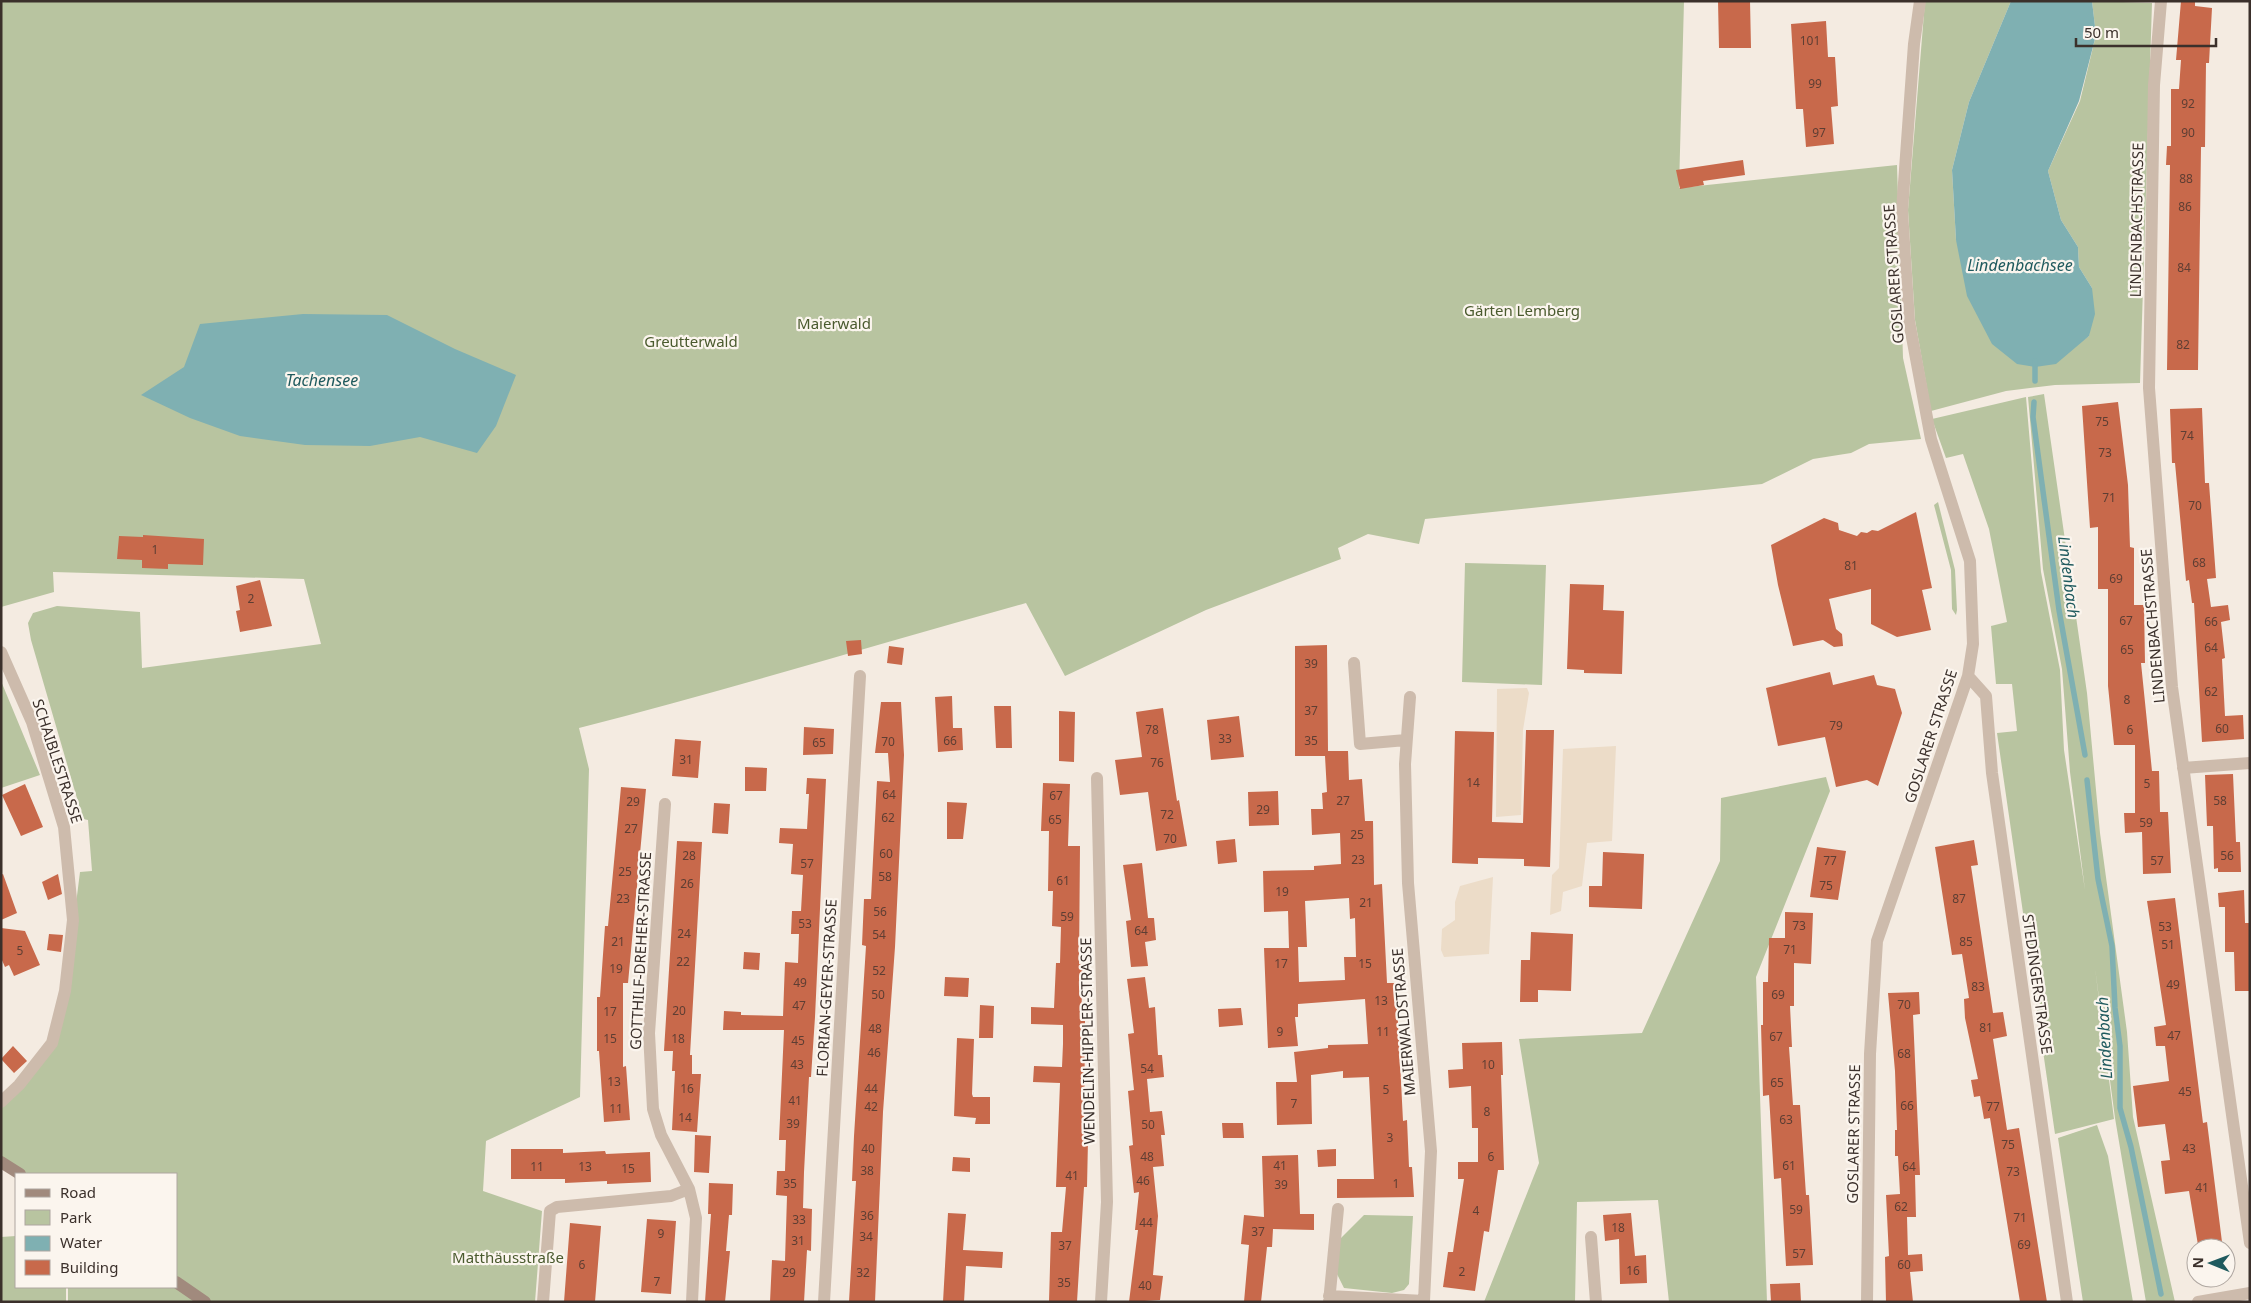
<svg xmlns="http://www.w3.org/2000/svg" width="2251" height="1303" viewBox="0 0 2251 1303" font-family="'Noto Sans',sans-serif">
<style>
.green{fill:#b8c4a0}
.plaza{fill:#ecdcc8}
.water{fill:#7fb0b2}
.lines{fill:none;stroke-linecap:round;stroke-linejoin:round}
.stream{stroke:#7fb0b2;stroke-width:5.5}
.building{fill:#c8694b;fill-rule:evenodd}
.street{stroke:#cdbbac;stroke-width:12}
.secondary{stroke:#a18a7d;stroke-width:12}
.labels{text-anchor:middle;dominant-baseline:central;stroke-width:4.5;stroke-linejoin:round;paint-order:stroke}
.number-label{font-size:12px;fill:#5e3e33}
.street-label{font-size:15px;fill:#3b302b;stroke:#fbf5ee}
.park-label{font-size:15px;fill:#4a5a2e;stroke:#fbf5ee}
.water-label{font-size:16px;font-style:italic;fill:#1f5a5e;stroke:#fbf5ee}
</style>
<rect width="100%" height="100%" fill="#f4ebe1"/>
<!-- green -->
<path class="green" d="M1,1H1684L1679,188L1897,165L1903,358L1921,439L1869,444L1851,453L1813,459L1762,484L1425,519L1419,544L1368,534L1338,548L1341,559L1206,610L1065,676L1026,603C877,644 729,690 579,728L589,769L580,1097L486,1141L483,1191L542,1211L535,1302H68V1287H176V1174H17L1,1163V1102L52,1043L65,991L80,872L92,871L88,820L83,819L31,640L28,623L33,613L57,606L140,612L142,668L321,644L304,579L53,572L54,592L1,607Z
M1925,1H2011L1969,102L1952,170L1956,240L2076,345L2089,336L2092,288L2079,267L2078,247L2061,220L2048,171L2080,101L2096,35L2092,1L2152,3L2140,383L2055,385L2006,391L1931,411L1915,320L1908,210Z
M2044,394L2087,693L2100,833L2127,1032L2133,1117L2175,1302H2146L2115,1118L2095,968L2114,1119L2055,1134L1997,733L2017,731L2012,684H1996L1991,626L2007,622L1989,529L1963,454L1946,458L1932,419L2026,397L2041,572L2060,670L2064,750L2085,890L2070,772L2062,669L2043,569L2028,397Z
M1938,502L1955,570L1957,610L1956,615L1952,609L1951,570L1934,505Z
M1465,563L1546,565L1542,685L1462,682Z
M1,681L40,775L1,788Z
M1826,777L1830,791L1756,977L1767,1302H1669L1658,1200L1577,1202L1575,1302H1484L1539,1163L1519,1039L1642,1033L1720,861L1721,798Z
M2097,1125L2108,1156L2133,1302H2083L2058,1138Z
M1364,1215L1413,1216L1409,1284L1404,1290L1392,1293L1344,1288L1337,1274L1340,1239Z
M16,1236V1287H66V1302H1V1237Z"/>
<!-- plaza -->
<path class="plaza" d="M1527,688L1529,693L1523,730L1521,815L1496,817L1497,689Z
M1616,746L1612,841L1587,843L1582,886L1563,892L1561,911L1550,915L1552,875L1559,868L1563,749Z
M1493,877L1489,954L1444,957L1441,950L1442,929L1455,920V902L1460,886Z"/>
<!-- water -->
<path class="water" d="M2011,1H2092L2096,35L2079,101L2048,171L2061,220L2078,247L2079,267L2092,288L2095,314L2089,336L2056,364L2035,367L2017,364L1992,344L1967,296L1956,240L1952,170L1969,102Z
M303,314L387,315L455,349L516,375L496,426L477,453L420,437L370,446L305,445L240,436L190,418L141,395L184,367L200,324Z"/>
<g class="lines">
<!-- stream -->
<path class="stream" d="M2035,361V381
M2034,402L2033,417L2059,610L2085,755
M2087,780L2098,879L2112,946L2115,1008L2120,1046V1108L2131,1147L2161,1294"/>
</g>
<!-- building -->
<path class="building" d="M1718,1H1750L1751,48H1719Z
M2181,1H2195V6L2212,8L2209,63H2206L2205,147H2201L2198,370H2167L2170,165H2166L2167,146H2171V89H2179L2181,60H2176Z
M1826,21L1828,57H1835L1838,106L1831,107L1834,144L1806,147L1803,109H1796L1791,24Z
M1743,160L1745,175L1703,181L1704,185L1680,189L1676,170Z
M2118,402L2128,485L2130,547L2134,548V605H2144L2145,663H2141L2152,771H2159L2160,812H2168L2171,873L2143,874L2142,832L2125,833L2124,813H2135V745H2114L2108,686V589H2098V527L2090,528L2082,406Z
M2202,408L2205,483H2209L2216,578L2207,579L2211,607L2228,605L2230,620L2221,622L2225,658L2222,659L2225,716L2243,715L2244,739L2202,742L2194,603H2192L2189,580L2186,581L2175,463H2172L2170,409Z
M1916,512L1932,588L1922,590L1931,630L1897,637L1871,624V589L1829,599L1836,629L1842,634L1843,646L1834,647L1823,640L1793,646L1778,585L1771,545L1824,518L1838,523L1839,530L1857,536L1861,532L1867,533L1872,530L1878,531Z
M143,535L204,539L203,565L168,564V569L142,568V560L117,559L119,536L143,537Z
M260,580L272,626L240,632L236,611L240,610L236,586Z
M1570,584L1604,585L1603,610L1624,611L1622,674L1584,673V670L1567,669Z
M861,640L862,654L848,656L846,641Z
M1327,645L1328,751H1348L1349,780L1362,779L1365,821H1373L1374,885L1382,884L1387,983H1396L1403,1121L1407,1120L1409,1167H1412L1414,1197L1337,1198V1179H1374L1369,1077L1343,1078V1071L1311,1075L1312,1124L1277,1125L1276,1082H1297L1294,1052L1328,1048V1045L1368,1044L1365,999L1298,1004V1017H1295L1298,1046L1268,1048L1264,948H1289L1288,911L1264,912L1263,871L1314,870V866L1341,864L1340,833L1312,835L1311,809H1323L1322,793L1327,792L1325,756H1295V646ZM1349,898L1350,919L1355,918L1356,957H1344L1345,980L1299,982L1298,947H1307L1305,901Z
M889,646L904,648L902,665L887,663Z
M1830,672L1833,685L1874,675L1877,685L1895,689L1902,713L1878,786L1867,780L1836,787L1825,737L1778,746L1766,688Z
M952,696L953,728H962L963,750L938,752L935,697Z
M881,702H901L904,755L895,947L883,1112L875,1302H849L856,1181H852L854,1136L866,946L862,945L864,899H871L877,781L890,782L888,753H875Z
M994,706H1011L1012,748H996Z
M1163,708L1177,801L1179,800L1187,846L1156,851L1148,792L1120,795L1115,760L1142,757L1136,712Z
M1059,711L1075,712L1074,762L1059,761Z
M1239,716L1244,757L1211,760L1207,720Z
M804,727L834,729L833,754L803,755Z
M1526,730H1554L1550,867L1524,866V859L1478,858V864L1452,863L1455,731L1494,732L1492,822L1523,823Z
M675,739L701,741L698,778L672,776Z
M745,767L767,768L766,791H745Z
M2233,774L2236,842H2240L2241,872H2218V868L2214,869L2213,826H2207L2205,775Z
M807,778L826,779L815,1017L811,1077H809L804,1172L803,1208L812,1209L811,1251L807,1250L804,1302H770L772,1260L785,1261L787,1196L776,1195L777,1171H785L786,1140H779L784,1030H723L724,1011L741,1012V1015L783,1016L785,962L798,963L799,934H791L792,911H801L803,875L791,874L793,844L779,843L780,828L807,829L809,794H806Z
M1043,783L1070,784L1068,846H1080L1079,964H1083L1081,1021H1085L1084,1140H1088L1087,1187H1084L1077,1302H1049L1051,1232H1062L1066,1187H1056L1060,1083L1033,1082L1034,1066L1062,1067L1063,1044V1025L1031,1024V1007L1054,1008L1056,963H1060L1061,927L1052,926L1053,891H1048L1049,831H1041Z
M25,784L43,827L21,836L2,795Z
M621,787L646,789L628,983H623V1067L626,1066L630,1120L604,1122L599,1051H597V997H600L605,926H608Z
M1278,791L1279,825L1249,826L1248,792Z
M947,802L967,803L963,839H947Z
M714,803L730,804L728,834L712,833Z
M1235,839L1237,862L1218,864L1216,841Z
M1974,840L1978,865L1971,866L1993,1013L2003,1012L2007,1036L1993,1039L2007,1130L2019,1128L2047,1302H2020L1990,1118L1984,1119L1980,1096L1974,1097L1971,1080L1978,1079L1965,1018L1964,999L1969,998L1962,954L1952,955L1935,847Z
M677,841L702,842L690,1055H692V1074H701L697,1132L672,1130L675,1071H672L673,1051H664Z
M1817,847L1846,851L1838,900L1810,897Z
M1603,852L1644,854L1642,909L1589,907V886H1602Z
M1142,863L1148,918H1154L1156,940L1145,942L1148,966L1131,967L1126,921L1131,920L1123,865Z
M3,874L17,913L1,920V875Z
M58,874L62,894L48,900L42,882Z
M2244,890L2245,923H2250V991H2235L2234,952H2225V907H2219L2218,893Z
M2175,898L2203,1123L2207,1122L2222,1242L2198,1245L2189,1191L2165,1194L2161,1161L2170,1160L2165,1124L2138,1127L2133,1086L2169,1081L2165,1046H2156L2154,1027L2166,1025L2147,901Z
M1785,912L1813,913L1811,964L1794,963V1006H1790L1792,1047H1789L1793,1105H1800L1806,1195H1809L1813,1265L1786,1266L1781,1178L1774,1179L1769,1095L1763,1096L1761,1025H1763V982H1768L1769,938H1785Z
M1,928L25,931L40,965L14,976L9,965L5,967L1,958Z
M1531,932L1573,934L1571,991L1538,990V1002H1520L1521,960H1530Z
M49,934L63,935L61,952L47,950Z
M744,952L760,953L759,970L743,969Z
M945,977L969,978L968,997L944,996Z
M1145,977L1149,1008L1155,1007L1158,1055H1162L1164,1077L1147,1079L1150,1112L1162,1111L1165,1135H1161L1164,1166L1153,1167L1158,1216L1153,1275L1163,1276L1160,1300L1129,1302L1138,1230H1135L1139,1192L1134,1193L1129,1146L1133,1145L1128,1091L1134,1090L1128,1034L1134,1033L1127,979Z
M1919,992L1920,1014L1913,1015L1920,1175H1915L1916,1217H1907L1908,1255L1922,1254L1923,1271L1910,1272L1913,1302H1886L1885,1257L1889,1256L1886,1195L1900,1194L1898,1156H1895V1130H1897L1895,1071L1888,993Z
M980,1005L994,1006L993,1038H979Z
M1241,1008L1243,1025L1219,1027L1218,1009Z
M957,1038L974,1039L972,1094L973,1097H990V1124H975L976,1118L954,1116Z
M1502,1042L1503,1075H1501L1504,1170H1498L1489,1232L1484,1231L1475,1291L1443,1287L1448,1252H1453L1464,1179H1458V1162H1478V1128H1472L1471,1086L1449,1088L1448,1070L1463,1069L1462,1043Z
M13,1046L27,1061L14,1073L1,1059Z
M1222,1123H1243L1244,1138H1223Z
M695,1135L711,1136L709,1173L694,1172Z
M511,1149H563V1153L605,1151L606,1154L650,1152L651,1182L607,1184V1181L565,1183V1179H511Z
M1336,1149V1166L1318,1167L1317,1150Z
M1298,1155L1300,1214H1314V1230L1273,1229L1272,1247H1267L1261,1302H1244L1249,1245L1241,1244L1244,1215L1264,1217L1262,1156Z
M953,1157L970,1158V1172L952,1171Z
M709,1183L733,1184L732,1215H729L726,1251H730L725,1302H705L711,1214H708Z
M948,1213L966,1214L963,1250L1003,1252L1002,1268L966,1266L964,1302H943Z
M1631,1213L1635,1256L1646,1255L1647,1283L1620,1284L1619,1239L1605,1241L1603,1215Z
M647,1219L676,1221L671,1294L641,1292Z
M570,1223L601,1226L595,1302H564Z
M1800,1283L1801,1302H1771L1770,1284Z"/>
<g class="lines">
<!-- street -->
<path class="street" d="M2161,1L2154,85L2149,388L2172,687L2250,1243
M1,652L32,722L64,827L73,920L65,991L52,1043L19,1085L1,1102
M1354,663L1360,744L1406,740
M1968,676L1986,696L1992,773L2067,1302
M2183,768L2250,763
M1097,778L1107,1202L1101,1302
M665,804L649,1033L653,1109L661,1135L689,1189L696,1218L692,1302
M1591,1237L1596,1302
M1329,1296L1424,1301L1431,1151L1408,883L1405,764L1410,697
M543,1302L550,1211L557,1207L671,1196L689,1189
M824,1302L860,676
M1329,1302L1338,1209
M1867,1302L1870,1054L1877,941L1968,676L1973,644L1970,561L1931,439L1909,321L1902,211L1914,44L1920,1
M2198,1302L2250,1293"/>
<!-- secondary -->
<path class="secondary" d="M1,1162L20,1174
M176,1282L205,1302"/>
</g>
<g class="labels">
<!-- number labels -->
<g class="number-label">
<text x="1810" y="40">101</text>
<text x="1815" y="83">99</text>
<text x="2188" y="103">92</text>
<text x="1819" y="132">97</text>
<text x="2188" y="132">90</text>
<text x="2186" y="178">88</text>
<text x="2185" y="206">86</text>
<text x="2184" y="267">84</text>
<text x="2183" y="344">82</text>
<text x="2102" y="421">75</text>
<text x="2187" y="435">74</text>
<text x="2105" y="452">73</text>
<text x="2109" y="497">71</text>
<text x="2195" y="505">70</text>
<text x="155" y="549">1</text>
<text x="2199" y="562">68</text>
<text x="1851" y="565">81</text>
<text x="2116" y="578">69</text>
<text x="251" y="598">2</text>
<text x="2126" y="620">67</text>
<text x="2211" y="621">66</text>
<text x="2211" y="647">64</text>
<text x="2127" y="649">65</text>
<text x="1311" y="663">39</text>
<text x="2211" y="691">62</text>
<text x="2127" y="699">8</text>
<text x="1311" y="710">37</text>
<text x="1836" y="725">79</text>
<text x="2222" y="728">60</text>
<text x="1152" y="729">78</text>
<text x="2130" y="729">6</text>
<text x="1225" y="738">33</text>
<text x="950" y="740">66</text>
<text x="1311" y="740">35</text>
<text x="888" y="741">70</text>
<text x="819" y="742">65</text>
<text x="686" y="759">31</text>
<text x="1157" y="762">76</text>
<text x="1473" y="782">14</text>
<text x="2147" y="783">5</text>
<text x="889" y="794">64</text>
<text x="1056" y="795">67</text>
<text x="1343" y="800">27</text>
<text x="2220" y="800">58</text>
<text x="633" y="801">29</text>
<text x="1263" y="809">29</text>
<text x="1167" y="814">72</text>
<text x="888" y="817">62</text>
<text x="1055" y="819">65</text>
<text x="2146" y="822">59</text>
<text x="631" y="828">27</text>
<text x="1357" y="834">25</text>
<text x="1170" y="838">70</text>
<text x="886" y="853">60</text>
<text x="689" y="855">28</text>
<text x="2227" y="855">56</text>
<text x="1358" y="859">23</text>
<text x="1830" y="860">77</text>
<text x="2157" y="860">57</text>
<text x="807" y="863">57</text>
<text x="625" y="871">25</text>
<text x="885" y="876">58</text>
<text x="1063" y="880">61</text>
<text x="687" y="883">26</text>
<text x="1826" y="885">75</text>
<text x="1282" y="891">19</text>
<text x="623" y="898">23</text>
<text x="1959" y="898">87</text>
<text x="1366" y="902">21</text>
<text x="880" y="911">56</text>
<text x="1067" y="916">59</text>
<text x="805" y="923">53</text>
<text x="1799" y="925">73</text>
<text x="2165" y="926">53</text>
<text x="1141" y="930">64</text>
<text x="684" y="933">24</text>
<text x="879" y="934">54</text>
<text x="618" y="941">21</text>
<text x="1966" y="941">85</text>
<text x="2168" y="944">51</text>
<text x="1790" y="949">71</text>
<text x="20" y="950">5</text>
<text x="683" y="961">22</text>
<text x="1281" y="963">17</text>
<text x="1365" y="963">15</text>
<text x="616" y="968">19</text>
<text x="879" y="970">52</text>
<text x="800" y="982">49</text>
<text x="2173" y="984">49</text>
<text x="1978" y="986">83</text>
<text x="878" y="994">50</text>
<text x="1778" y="994">69</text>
<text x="1381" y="1000">13</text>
<text x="1904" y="1004">70</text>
<text x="799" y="1005">47</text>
<text x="679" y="1010">20</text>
<text x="610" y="1011">17</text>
<text x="1986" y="1027">81</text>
<text x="875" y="1028">48</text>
<text x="1280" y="1031">9</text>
<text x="1383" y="1031">11</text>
<text x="2174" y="1035">47</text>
<text x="1776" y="1036">67</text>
<text x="610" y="1038">15</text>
<text x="678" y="1038">18</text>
<text x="798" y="1040">45</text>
<text x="874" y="1052">46</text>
<text x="1904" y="1053">68</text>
<text x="797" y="1064">43</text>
<text x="1488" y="1064">10</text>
<text x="1147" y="1068">54</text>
<text x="614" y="1081">13</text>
<text x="1777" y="1082">65</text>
<text x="687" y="1088">16</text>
<text x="871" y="1088">44</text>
<text x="1386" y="1089">5</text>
<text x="2185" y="1091">45</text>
<text x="795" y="1100">41</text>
<text x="1294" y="1103">7</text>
<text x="1907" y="1105">66</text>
<text x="871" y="1106">42</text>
<text x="1993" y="1106">77</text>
<text x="616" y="1108">11</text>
<text x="1487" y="1111">8</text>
<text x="685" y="1117">14</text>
<text x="1786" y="1119">63</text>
<text x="793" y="1123">39</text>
<text x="1148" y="1124">50</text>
<text x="1390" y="1137">3</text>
<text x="2008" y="1144">75</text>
<text x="868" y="1148">40</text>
<text x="2189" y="1148">43</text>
<text x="1147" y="1156">48</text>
<text x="1491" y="1156">6</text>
<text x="1280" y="1165">41</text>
<text x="1789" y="1165">61</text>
<text x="537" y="1166">11</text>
<text x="585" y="1166">13</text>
<text x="1909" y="1166">64</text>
<text x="628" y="1168">15</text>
<text x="867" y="1170">38</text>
<text x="2013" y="1171">73</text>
<text x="1072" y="1175">41</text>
<text x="1143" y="1180">46</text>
<text x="790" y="1183">35</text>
<text x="1396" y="1183">1</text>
<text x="1281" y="1184">39</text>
<text x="2202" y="1187">41</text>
<text x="1901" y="1206">62</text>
<text x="1796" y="1209">59</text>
<text x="1476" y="1210">4</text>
<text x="867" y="1215">36</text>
<text x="2020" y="1217">71</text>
<text x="799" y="1219">33</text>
<text x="1146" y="1222">44</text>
<text x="1618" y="1227">18</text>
<text x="1258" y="1231">37</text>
<text x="661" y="1233">9</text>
<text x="866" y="1236">34</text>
<text x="798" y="1240">31</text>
<text x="2024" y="1244">69</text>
<text x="1065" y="1245">37</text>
<text x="1799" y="1253">57</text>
<text x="582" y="1264">6</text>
<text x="1904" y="1264">60</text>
<text x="1633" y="1270">16</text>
<text x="1462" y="1271">2</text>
<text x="789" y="1272">29</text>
<text x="863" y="1272">32</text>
<text x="657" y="1281">7</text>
<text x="1064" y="1282">35</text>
<text x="1145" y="1285">40</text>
</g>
<!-- street labels -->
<g class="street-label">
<text transform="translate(2136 220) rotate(-89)">LINDENBACHSTRASSE</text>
<text transform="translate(1893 274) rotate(-94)">GOSLARER STRASSE</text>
<text transform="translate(2152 626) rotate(-95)">LINDENBACHSTRASSE</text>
<text transform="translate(1930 736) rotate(-72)">GOSLARER STRASSE</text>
<text transform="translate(58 761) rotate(72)">SCHAIBLESTRASSE</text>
<text transform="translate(640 951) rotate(-87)">GOTTHILF-DREHER-STRASSE</text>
<text transform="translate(2038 984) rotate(82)">STEDINGERSTRASSE</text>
<text transform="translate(826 988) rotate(-87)">FLORIAN-GEYER-STRASSE</text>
<text transform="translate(1403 1022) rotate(-95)">MAIERWALDSTRASSE</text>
<text transform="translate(1087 1041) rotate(-91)">WENDELIN-HIPPLER-STRASSE</text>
<text transform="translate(1853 1134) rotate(-89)">GOSLARER STRASSE</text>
</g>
<!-- park labels -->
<g class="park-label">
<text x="1522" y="310">Gärten Lemberg</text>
<text x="834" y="323">Maierwald</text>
<text x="691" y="341">Greutterwald</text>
<text x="508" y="1257">Matthäusstraße</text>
</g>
<!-- water labels -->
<g class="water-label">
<text x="2020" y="265">Lindenbachsee</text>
<text x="322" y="380">Tachensee</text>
<text transform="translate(2069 577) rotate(83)">Lindenbach</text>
<text transform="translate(2104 1038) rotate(-93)">Lindenbach</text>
</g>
</g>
<!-- border -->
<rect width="2251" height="1303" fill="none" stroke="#3b302b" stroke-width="5"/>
<!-- legend -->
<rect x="15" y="1173" width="162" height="115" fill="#fbf5ee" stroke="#aea6a0"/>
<rect x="25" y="1189" width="25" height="8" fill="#a18a7d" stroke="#aea6a0"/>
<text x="60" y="1198" font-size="15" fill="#3b302b">Road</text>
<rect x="25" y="1210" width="25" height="15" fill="#b8c4a0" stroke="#aea6a0"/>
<text x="60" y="1223" font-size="15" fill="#3b302b">Park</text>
<rect x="25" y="1236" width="25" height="15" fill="#7fb0b2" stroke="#aea6a0"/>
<text x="60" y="1248" font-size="15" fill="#3b302b">Water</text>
<rect x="25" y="1260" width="25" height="15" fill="#c8694b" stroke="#aea6a0"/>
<text x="60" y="1273" font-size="15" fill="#3b302b">Building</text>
<!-- north arrow -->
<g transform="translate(2211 1263) rotate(271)"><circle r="24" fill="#fbf5ee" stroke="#aea6a0"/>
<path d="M0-4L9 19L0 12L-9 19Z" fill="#1f5a5e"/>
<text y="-8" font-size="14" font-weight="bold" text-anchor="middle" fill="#3b302b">N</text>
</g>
<!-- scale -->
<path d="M2076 38v8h140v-8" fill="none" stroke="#3b302b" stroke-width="2.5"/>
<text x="2084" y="38" font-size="15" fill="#3b302b" stroke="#fbf5ee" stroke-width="4" paint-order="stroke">50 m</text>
</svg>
